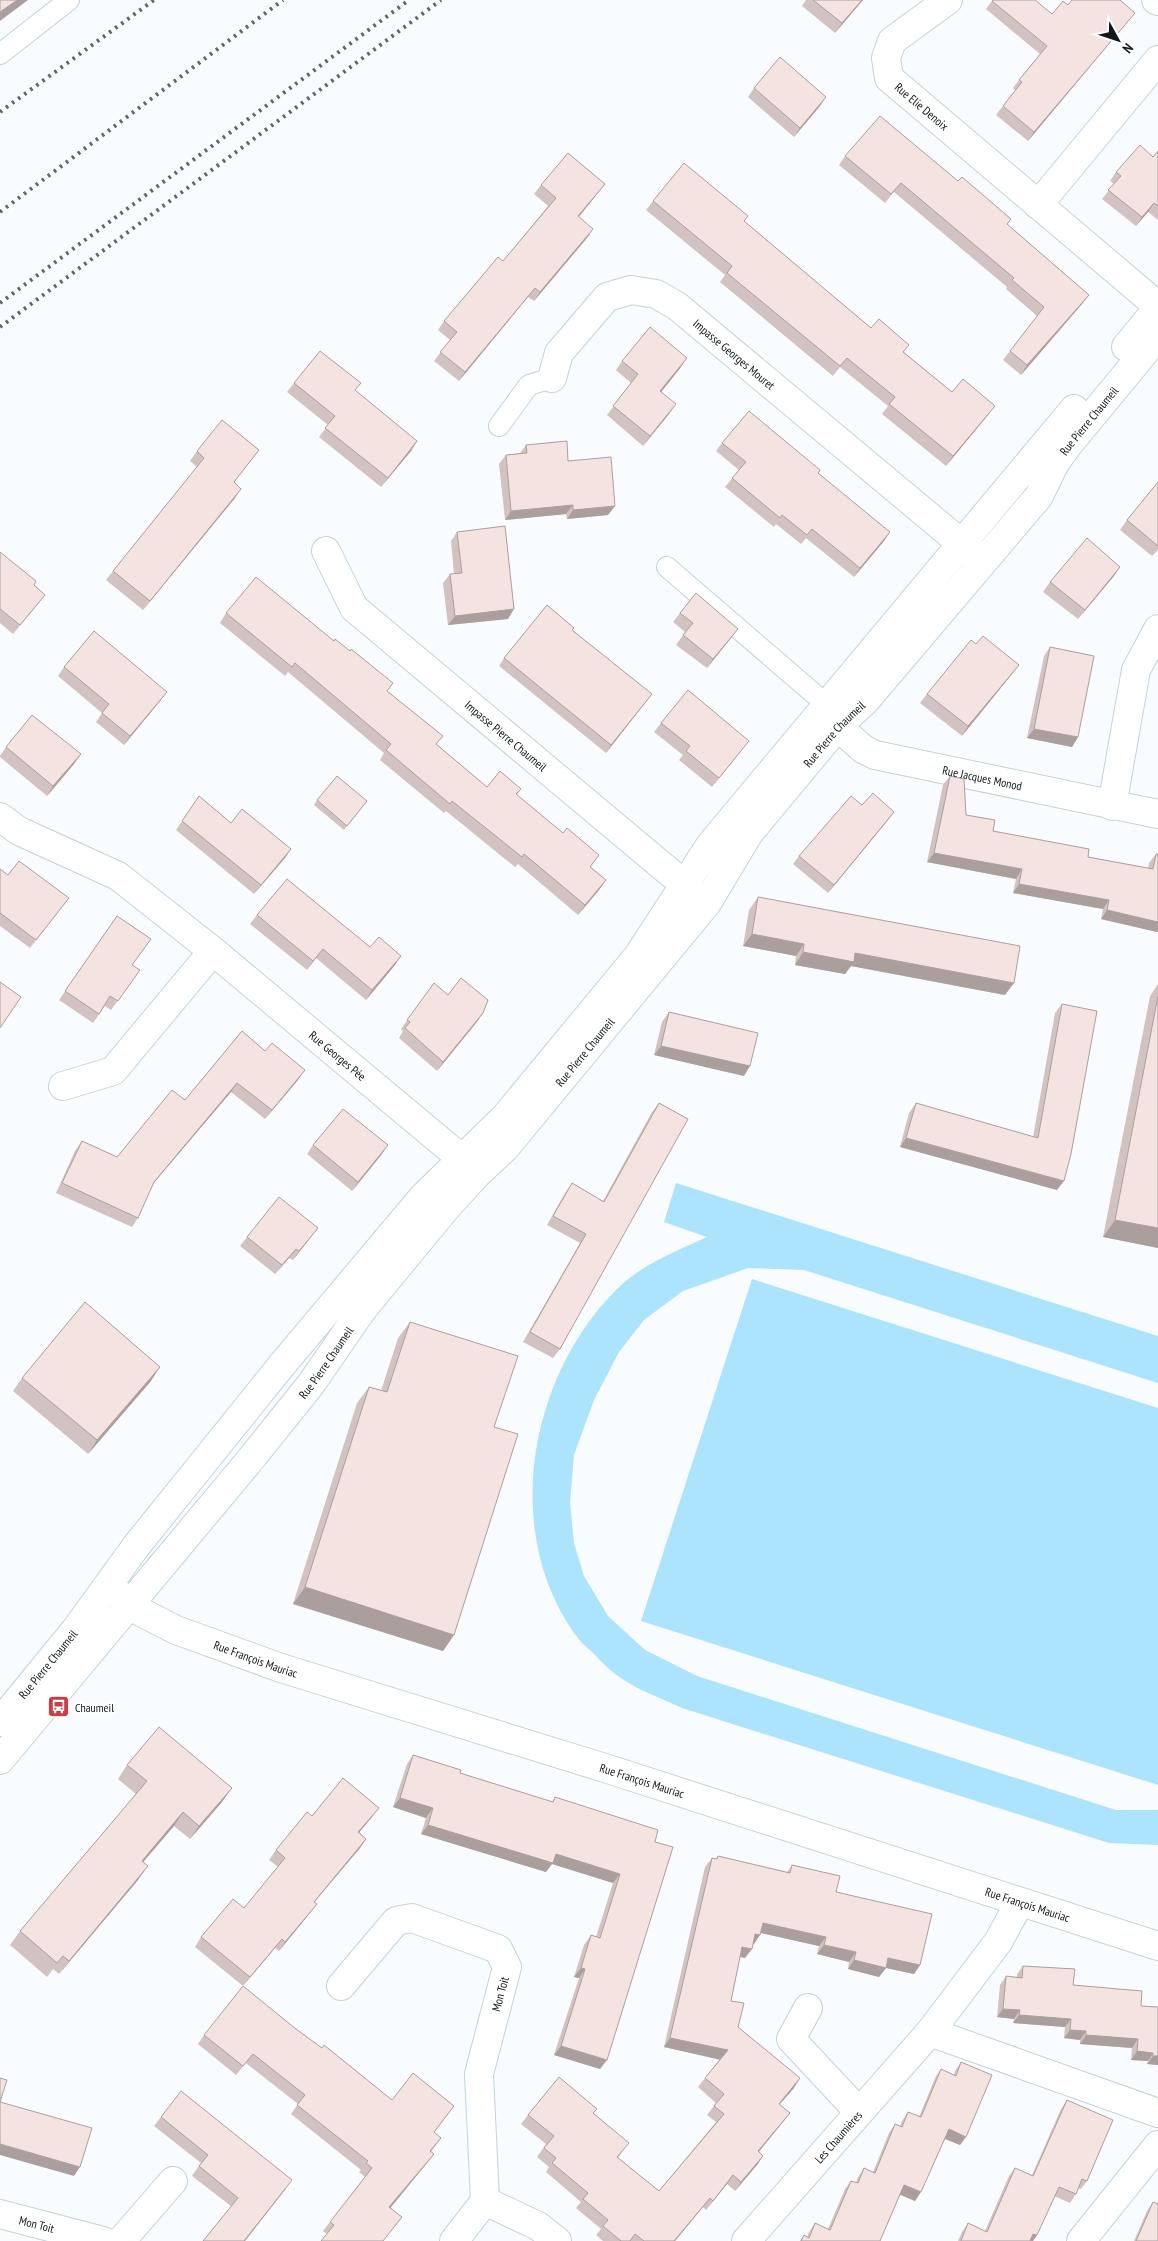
<svg xmlns="http://www.w3.org/2000/svg" width="1158" height="2241" viewBox="0 0 1158 2241" font-family="'PT Sans Narrow',sans-serif">
<style>
.pitch{fill:#ace3fd}
.lines{fill:none;stroke-linecap:round;stroke-linejoin:round}
.lane-casing{stroke:#c3d2da;stroke-width:22}
.street-casing{stroke:#c3d2da;stroke-width:30}
.lane{stroke:#fff;stroke-width:20}
.street{stroke:#fff;stroke-width:28}
.rail{stroke:#606567;stroke-width:4;stroke-dasharray:2.5 5;stroke-linecap:butt}
.wall{fill:#d2c3c2}
.shaded-wall{fill:#ab9f9e}
.building{fill:#f4e3e1;stroke:#ab9f9e}
.labels{text-anchor:middle;dominant-baseline:central;stroke-width:4;stroke-linejoin:round;paint-order:stroke}
.street-label{font-size:12px;fill:#12181a;stroke:#fff}
.poi-label{font-size:12px;fill:#12181a;stroke:#fff;text-anchor:start}
</style>
<rect width="100%" height="100%" fill="#f9fcfe"/>
<!-- pitch -->
<path class="pitch" d="M676,1183L1158,1336V1383L804,1270L748,1268L683,1291L644,1320L619,1352L594,1400L574,1455L570,1502L574,1543L584,1576L608,1616L645,1650L697,1676L1116,1810H1158V1845L1109,1843L682,1708C663,1699 635,1689 618,1676C609,1670 601,1661 593,1653C588,1648 581,1643 577,1637C501,1534 528,1378 616,1290C642,1264 675,1252 707,1237L664,1222Z
M752,1279L1158,1408V1785L641,1621Z"/>
<g class="lines">
<defs>
<path id="lane" d="M0,54L69,0
M499,426L529,385L552,378
M667,567L827,705"/>
<g id="street">
<path id="s1" d="M948,0L892,41L886,58L889,78L1158,306"/>
<path d="M1156,0L1158,1"/>
<path d="M1038,205L1158,60"/>
<path d="M1126,347L1158,308"/>
<path id="s2" d="M552,378L559,353L607,297L631,290L656,294L677,306L974,554"/>
<path id="s3" d="M326,551L354,608L698,896"/>
<path id="s4" d="M825,715L863,749L875,755L1158,814"/>
<path d="M1112,806L1136,670L1158,629"/>
<path id="s5" d="M0,817L19,831L118,876L213,951L462,1159"/>
<path d="M63,1086L113,1071L213,951"/>
<path id="s6" d="M118,1593L141,1612L176,1630L281,1668L608,1769L1158,1946"/>
<path id="s7" d="M0,1722L76,1629L137,1545L281,1366L423,1197L505,1117L638,956L711,844L1074,409"/>
<path id="s8" d="M0,1760L250,1460L311,1384L362,1310L446,1208L477,1174L505,1148L707,903L749,833L838,726L866,700L1039,496L1055,463L1068,445L1158,336"/>
<path d="M341,1986L396,1921L412,1918L498,1949L507,1967L479,2074L485,2201"/>
<path d="M808,2008L791,2039L859,2112"/>
<path d="M930,2032L1158,2113"/>
<path id="s9" d="M0,2214L103,2241"/>
<path d="M121,2241L173,2181"/>
<path d="M454,2241L485,2201L538,2226L557,2241"/>
<path id="s10" d="M746,2241L930,2032L998,1942L1020,1902"/>
<path d="M1081,2241L1158,2145"/>
</g>
</defs>
<!-- lane casing -->
<use href="#lane" class="lane-casing"/>
<!-- street casing -->
<use href="#street" class="street-casing"/>
<!-- lane -->
<use href="#lane" class="lane"/>
<!-- street -->
<use href="#street" class="street"/>
<!-- rail -->
<path class="rail" d="M0,112L154,0
M0,212L283,0
M0,303L409,0
M0,327L441,0"/>
</g>
<!-- wall -->
<path class="wall" d="M806,0H863L835,33L802,6Z
M992,1L1052,14L1068,5L1135,13L1128,21L1028,141L996,115L1015,90L1013,88L1019,80L1040,54L986,9Z
M754,88L820,106L794,137L748,97Z
M1158,151V220L1148,212L1136,226L1102,199L1114,184L1110,181L1116,172L1153,157Z
M845,156L958,181L1011,219L1007,224L1089,295L1082,304L1021,375L1003,360L1037,316L1006,289L1007,287L894,192L885,203L839,165Z
M605,184L579,217L587,238L534,301L528,297L459,381L434,361L450,340L438,330L444,321L503,261L548,206L534,194L541,185Z
M653,201L748,216L744,221L871,328L904,352L952,392L988,415L946,466L882,414L888,406L840,367L833,376L720,282L725,275L646,210Z
M622,361L681,367L661,392L669,414L643,446L607,415L631,383L616,370Z
M294,383L356,391L417,441L411,451L381,487L319,437L328,425L287,392Z
M722,443L818,473L884,541L854,577L806,538L801,544L776,524L774,527L725,487L739,470L716,451Z
M526,445L568,461L615,506L608,515L567,519L566,514L505,520L499,464L506,455L520,453Z
M259,450L234,482L235,498L143,610L106,580L113,571L197,467L190,461L197,451Z
M1158,482V550L1152,556L1120,530L1127,520Z
M457,532L508,619L448,625L443,583L450,574H454L451,541Z
M0,552L45,595L38,604L13,634L0,623Z
M1114,576L1078,619L1043,592L1050,582Z
M226,613L334,641L393,683L387,691L437,745L487,787L521,789L517,795L591,867L606,880L599,890L578,915L518,864L515,867L446,811L444,813L380,760L384,753L288,672L285,676L220,623Z
M680,613L731,638L707,668L676,645L685,632L673,622Z
M572,631L652,694L606,753L499,666L504,658Z
M976,644L1019,665L1012,674L962,736L920,703L927,694Z
M1050,647L1078,737L1072,747L1027,738L1044,656Z
M64,667L160,701L124,745L96,722L102,713L58,676Z
M661,723L742,750L712,787L679,760L683,755L654,732Z
M6,747L81,754L74,764L47,796L0,757V756Z
M950,776L966,815L993,831L1088,857L1148,868L1149,863L1156,854L1157,932L1101,919L1103,909L1013,893L1016,879L927,862L943,785Z
M199,796L231,823L291,849L285,858L254,894L176,830Z
M317,800L367,801L344,830L314,805Z
M862,805L888,820L828,893L793,864L799,856Z
M0,869L8,875L69,898L30,948L0,926Z
M758,897L1005,995L851,966L845,974L795,965L796,956L743,946L749,910Z
M257,915L370,947L395,965L366,1000L316,958L307,970L250,924Z
M117,916L132,965L140,970L111,1010L105,1006L93,1023L59,1000Z
M434,983L448,995L483,1013L437,1071L399,1038L403,1031L401,1029Z
M1158,984V1248L1103,1237L1150,996Z
M1062,1004L1057,1190L900,1147L909,1113L916,1103L1033,1137L1055,1013Z
M669,1012L744,1076L654,1055L662,1022Z
M242,1031L298,1080L265,1119L231,1092L152,1185L138,1218L132,1227L56,1193L75,1151L82,1141L117,1157L185,1100Z
M659,1103L560,1349L553,1358L523,1342L580,1243L547,1225L565,1193L572,1183L603,1201L652,1112Z
M313,1145L382,1154L352,1191L307,1154Z
M318,1228L293,1260L289,1258L275,1274L240,1246L247,1237Z
M410,1322L494,1427L454,1635L443,1651L293,1604L357,1403L369,1387L381,1391L398,1338Z
M22,1378L151,1381L88,1454L13,1391Z
M413,1755L460,1773L552,1802L555,1797L655,1842L600,2069L554,2055L579,1978L574,1977L584,1945L591,1935L596,1937L613,1883L552,1864L546,1872L421,1834L426,1818L393,1807L407,1764Z
M127,1765L222,1802L190,1839L174,1826L143,1862L138,1880L59,1974L53,1969L47,1977L10,1945L20,1931L136,1794L118,1779Z
M312,1816L372,1817L359,1832L366,1839L360,1848L314,1902L310,1913L279,1951L275,1948L243,1986L195,1947L201,1937L244,1908L278,1867L269,1860L276,1850Z
M718,1856L787,1872L792,1865L836,1892L920,1965L914,1974L886,1968L879,1977L848,1969L849,1962L817,1954L819,1946L761,1933L754,1944H753L745,1958L740,1957L731,2001L738,2027L794,2088L779,2105L790,2113L783,2122L759,2152L763,2156L757,2165L735,2191L727,2184L706,2210L703,2207L675,2241H603L596,2235L601,2229L576,2208L581,2202L546,2172L549,2167L537,2157L546,2144L521,2124L528,2115L597,2109L593,2114L622,2152L618,2158L659,2191L716,2122L707,2115L716,2103L698,2087L705,2078L720,2059L664,2047L705,1867L712,1858L716,1859Z
M1023,1966L1073,1985L1141,2006L1158,2007V2065L1147,2064L1148,2061L1131,2060L1132,2048L1080,2044V2040L1064,2038L1065,2027L1013,2023L1014,2019L997,2017L1000,1985L1006,1976L1017,1977V1974Z
M296,2029L392,2100L454,2106L434,2133L441,2138L431,2152L434,2154L427,2163L390,2208L402,2217L395,2226L327,2234L323,2231L365,2177L359,2172L361,2170L291,2114L298,2104L246,2063L236,2075L198,2044L204,2035Z
M961,2062L960,2145L945,2139L915,2201L900,2194L880,2241H800L804,2235L807,2237L809,2232L815,2223L828,2229L845,2189L851,2181L856,2183L858,2177L864,2168L873,2172L889,2133L895,2124L900,2126L902,2121L908,2112L919,2117L935,2078L941,2069L954,2075L955,2071Z
M1067,2100L1087,2181L1081,2189L1078,2188L1076,2194L1070,2203L1054,2196L1037,2235L1033,2241H958L962,2232L968,2223L985,2231L1009,2176L1015,2168L1032,2175L1061,2109Z
M161,2117L286,2189L245,2241H203L231,2206L192,2176L201,2163L154,2126Z
M1158,2201V2241H1134L1147,2211L1153,2202L1157,2204Z"/>
<!-- shaded-wall -->
<path class="shaded-wall" d="M17,0H28L0,21V12Z
M862,0H863L835,33L842,23Z
M1135,13L1128,21L1028,141L1034,132Z
M826,97L820,106L794,137L800,128Z
M605,184L598,193L572,225L578,216Z
M1154,203L1148,212L1136,226L1142,217Z
M593,229L587,238L534,301L540,292Z
M535,288L528,297L459,381L465,372Z
M1089,295L1082,304L1021,375L1027,365Z
M687,358L681,367L654,401L660,391Z
M676,404L669,414L643,446L650,436Z
M995,406L988,415L946,466L953,456Z
M417,441L411,451L381,487L388,478Z
M241,489L235,498L143,610L150,601Z
M573,505L566,514L505,520L511,511Z
M615,506L608,515L567,519L573,510Z
M890,532L884,541L854,577L860,568Z
M1120,567L1114,576L1078,619L1085,610Z
M514,609L508,619L448,625L455,616Z
M738,629L731,638L707,668L713,659Z
M1019,665L1012,674L962,736L968,726Z
M167,692L160,701L124,745L130,736Z
M652,694L646,702L606,753L611,745Z
M1034,729L1078,737L1072,747L1027,738Z
M81,754L74,764L47,796L53,786Z
M894,812L888,820L828,893L834,885Z
M291,849L285,858L254,894L261,885Z
M934,853L1022,869L1016,879L927,862Z
M606,880L599,890L578,915L585,905Z
M1019,884L1109,900L1103,909L1013,893Z
M1107,910L1158,922V931L1157,932L1101,919Z
M752,934L804,944L796,956L743,946Z
M323,949L316,958L307,970L313,961Z
M803,952L855,953L1014,983L1005,995L851,966L845,974L795,965Z
M401,956L395,965L366,1000L372,990Z
M483,1013L477,1022L437,1071L443,1062Z
M661,1046L750,1066L744,1076L654,1055Z
M305,1070L298,1080L265,1119L272,1110Z
M237,1083L231,1092L147,1191L154,1182Z
M906,1138L1064,1181L1057,1190L900,1147Z
M388,1145L382,1154L352,1191L358,1182Z
M1115,1220L1158,1228V1248L1103,1237Z
M318,1228L311,1237L293,1260L299,1251Z
M296,1249L289,1258L275,1274L282,1265Z
M160,1367L151,1381L88,1454L97,1440Z
M305,1587L454,1635L443,1651L293,1604Z
M232,1788L222,1802L190,1839L199,1826Z
M400,1798L433,1808L426,1818L393,1807Z
M379,1808L372,1817L352,1841L358,1832Z
M183,1812L174,1826L132,1875L142,1861Z
M428,1825L556,1854L620,1874L613,1883L552,1864L546,1872L421,1834Z
M366,1839L360,1848L307,1911L314,1902Z
M148,1866L138,1880L59,1974L69,1961Z
M317,1904L310,1913L279,1951L285,1942Z
M763,1923L826,1937L819,1946L757,1932Z
M755,1934L760,1935L754,1944L748,1943Z
M282,1939L275,1948L243,1986L250,1977Z
M824,1945L856,1952L849,1962L817,1954Z
M742,1947L752,1949L745,1958L736,1956Z
M888,1958L920,1965L914,1974L886,1968L879,1977L848,1969L854,1960Z
M581,1968L585,1969L579,1978L574,1977Z
M1003,2009L1020,2010L1014,2019L997,2017Z
M1019,2015L1071,2019L1065,2027L1013,2023Z
M1070,2030L1086,2031L1080,2040L1064,2038Z
M1086,2035L1138,2039L1132,2048L1080,2044Z
M670,2038L728,2050L721,2060L664,2047Z
M561,2046L607,2060L600,2069L554,2055Z
M1137,2051L1153,2053L1148,2061L1131,2060Z
M1153,2056H1158V2065L1147,2064Z
M800,2078L794,2088L772,2113L779,2104Z
M790,2113L783,2122L751,2161L758,2151Z
M949,2129L966,2137L960,2145L943,2138Z
M0,2144L80,2167L74,2176L0,2155Z
M434,2154L427,2163L383,2217L389,2207Z
M763,2156L757,2165L735,2191L741,2182Z
M733,2175L727,2184L706,2210L713,2201Z
M292,2180L245,2241H244Z
M904,2185L921,2192L915,2201L898,2194Z
M710,2198L703,2207L675,2241H674Z
M1033,2234L1037,2235L1033,2241H1028Z"/>
<!-- building -->
<path class="building" d="M0,0H17L0,12Z
M813,0H862L842,23Z
M993,0H1035L1052,14L1063,1L1068,5L1072,0H1120L1135,13L1034,132L1003,106L1022,82L1019,80L1047,46L992,1Z
M780,57L826,97L800,128L754,88Z
M880,116L958,181L962,177L1011,219L1007,224L1089,295L1027,365L1010,351L1044,307L1012,280L1014,278L901,183L891,194L845,156Z
M1140,145L1153,157L1158,151V206L1154,203L1142,217L1108,190L1121,176L1116,172Z
M568,153L605,184L578,216L593,229L540,292L535,288L465,372L440,352L457,332L444,321L498,257L503,261L556,198L541,185Z
M684,163L748,216L744,221L871,328L879,319L909,345L903,352L952,392L963,379L995,406L953,456L889,404L895,397L847,358L840,366L727,273L732,266L653,201Z
M650,327L687,358L660,391L676,404L650,436L613,406L638,374L622,361Z
M320,351L361,383L355,390L417,441L388,478L325,428L335,416L294,383Z
M749,411L820,470L818,473L890,532L860,568L812,529L807,535L782,515L780,518L732,478L746,462L722,443Z
M222,420L259,450L234,482L241,489L150,601L113,571L204,458L197,451Z
M567,441L568,461L611,457L615,506L573,510V505L511,511L506,455L527,453L526,445Z
M1158,482V546L1127,520Z
M505,526L514,609L455,616L450,574L462,573L457,532Z
M1087,538L1120,567L1085,610L1050,582Z
M0,552L36,581L34,585L45,595L20,625L0,609Z
M256,577L334,641L335,639L350,651L351,649L393,683L387,691L443,736L436,744L487,787L500,771L521,789L516,794L563,833L567,828L599,855L590,867L606,880L585,905L524,854L522,857L452,801L450,804L386,750L391,744L295,663L292,667L226,613Z
M696,593L738,629L713,659L683,635L693,623L680,613Z
M547,605L574,628L572,630L652,694L611,745L504,658Z
M94,631L167,692L130,736L102,713L109,704L64,667Z
M983,636L1019,665L968,726L927,694L971,640L976,644Z
M1050,647L1094,656L1078,737L1034,729Z
M688,690L749,741L719,778L686,751L690,746L661,723Z
M32,715L81,754L53,786L6,747Z
M337,776L367,801L347,826L317,800Z
M950,776L964,779L966,815L995,820L993,831L1089,849L1088,857L1153,869L1156,854H1158V922L1107,910L1109,900L1019,884L1022,869L934,853Z
M873,793L894,812L834,885L799,856L851,796L862,805Z
M199,796L231,823L242,809L291,849L261,885L182,821Z
M19,861L69,898L36,940L0,913V869L8,875Z
M287,879L370,947L379,937L401,956L372,990L323,949L313,961L257,915Z
M758,897L1020,946L1014,983L855,953L854,962L803,952L804,944L752,934Z
M117,916L151,939L132,965L140,970L118,1001L110,996L99,1014L65,991Z
M461,978L488,1000L483,1013L443,1062L405,1028L410,1022L407,1020L434,983L448,995Z
M0,982L21,997L0,1028Z
M1158,996V1228L1115,1220Z
M1062,1004L1097,1011L1071,1154L1064,1181L906,1138L916,1103L1038,1138Z
M669,1012L758,1033L750,1066L661,1046Z
M242,1031L265,1051L272,1043L305,1070L272,1110L237,1083L154,1182L138,1218L62,1183L82,1141L117,1157L172,1090L185,1100Z
M659,1103L688,1119L560,1349L530,1332L586,1234L553,1216L572,1183L604,1202Z
M343,1109L388,1145L358,1182L313,1145Z
M279,1197L318,1228L299,1251L296,1249L282,1265L247,1237Z
M85,1302L160,1367L97,1440L22,1378Z
M410,1322L518,1356L494,1427L518,1434L454,1635L305,1587L369,1387L387,1392Z
M159,1727L232,1788L199,1826L183,1812L142,1861L148,1866L69,1961L63,1956L57,1963L20,1931L147,1781L127,1765Z
M413,1755L461,1770L460,1773L553,1802L555,1797L658,1830L655,1842L673,1847L607,2060L561,2046L585,1969L581,1968L591,1935L600,1938L620,1874L556,1854L553,1863L428,1825L433,1808L400,1798Z
M343,1778L379,1808L358,1832L366,1839L314,1902L317,1904L285,1942L282,1939L250,1977L201,1937L233,1899L244,1908L285,1858L276,1850L307,1812L312,1816Z
M718,1856L790,1873L792,1865L840,1876L836,1892L932,1914L920,1965L888,1958L886,1968L854,1960L856,1952L824,1945L826,1937L763,1923L760,1935L755,1934L752,1949L742,1947L731,2001L744,2003L738,2027L800,2078L779,2104L790,2113L758,2151L763,2156L741,2182L733,2175L713,2201L710,2198L674,2241H644L635,2234L630,2241H621L603,2226L608,2220L583,2199L588,2193L552,2163L556,2158L544,2148L554,2136L528,2115L559,2077L597,2109L593,2113L629,2143L617,2157L659,2191L724,2114L714,2106L724,2094L705,2078L728,2050L670,2038L712,1858L717,1859Z
M1023,1966L1075,1969L1073,1985L1142,1991L1141,2006L1158,2007V2056H1153V2053L1137,2051L1138,2039L1086,2035V2031L1070,2030L1071,2019L1019,2015L1020,2010L1003,2009L1006,1976L1022,1978Z
M243,1986L296,2029L322,2048L324,2045L392,2100L413,2073L454,2106L434,2132L441,2138L430,2151L434,2154L389,2207L402,2217L383,2241H321L334,2225L330,2222L372,2168L366,2163L368,2161L297,2105L305,2095L253,2054L243,2066L204,2035Z
M961,2062L992,2075L966,2137L949,2129L921,2192L904,2185L880,2241H801L804,2235L809,2238L815,2223L830,2230L851,2181L858,2183L864,2168L875,2173L895,2124L902,2127L908,2112L921,2117L941,2069L956,2076Z
M0,2078L7,2080L0,2102L92,2128L80,2167L0,2144Z
M181,2091L292,2180L244,2241H203L238,2198L199,2166L208,2155L161,2117Z
M1067,2100L1113,2120L1087,2181L1082,2179L1076,2194L1059,2187L1037,2235L1033,2234L1030,2241H961L968,2223L987,2232L1015,2168L1033,2176Z
M1153,2202L1158,2204V2241H1136Z"/>
<!-- icons -->
<defs>
<symbol id="bus-square" viewBox="-11 -11 22 22"><rect x="-9" y="-9" width="18" height="18" rx="4" fill="#cc3c44" stroke="#fff"/><path d="M-5-6H5V4H4V6H2V4H-2V6H-4V4H-5ZM-3.5-4V0h7V-4ZM-3.5 1.2v1.5H-2V1.2ZM2 1.2v1.5H3.5V1.2Z" fill="#fff"/></symbol>
</defs>
<g fill-rule="evenodd">
<use href="#bus-square" x="46" y="1694" width="25" height="25"/>
</g>
<g class="labels">
<!-- street labels -->
<g class="street-label">
<text stroke="none"><textPath href="#s1" startOffset="151">Rue Elie Denoix</textPath></text>
<text stroke="none"><textPath href="#s2" startOffset="249">Impasse Georges Mouret</textPath></text>
<text stroke="none"><textPath href="#s8" startOffset="1729">Rue Pierre Chaumeil</textPath></text>
<text stroke="none"><textPath href="#s8" startOffset="1324">Rue Pierre Chaumeil</textPath></text>
<text stroke="none"><textPath href="#s3" startOffset="262">Impasse Pierre Chaumeil</textPath></text>
<text stroke="none"><textPath href="#s4" startOffset="174">Rue Jacques Monod</textPath></text>
<text stroke="none"><textPath href="#s8" startOffset="919">Rue Pierre Chaumeil</textPath></text>
<text stroke="none"><textPath href="#s5" startOffset="416">Rue Georges Pée</textPath></text>
<text stroke="none"><textPath href="#s8" startOffset="514">Rue Pierre Chaumeil</textPath></text>
<text stroke="none"><textPath href="#s6" startOffset="154">Rue François Mauriac</textPath></text>
<text stroke="none"><textPath href="#s7" startOffset="75">Rue Pierre Chaumeil</textPath></text>
<text stroke="none"><textPath href="#s6" startOffset="559">Rue François Mauriac</textPath></text>
<text stroke="none"><textPath href="#s6" startOffset="964">Rue François Mauriac</textPath></text>
<text transform="translate(500 1994) rotate(-75)">Mon Toit</text>
<text stroke="none"><textPath href="#s10" startOffset="139">Les Chaumières</textPath></text>
<text stroke="none"><textPath href="#s9" startOffset="38">Mon Toit</textPath></text>
</g>
<!-- poi labels -->
<g class="poi-label">
<text x="75" y="1707">Chaumeil</text>
</g>
</g>
<!-- north arrow -->
<g transform="translate(1118 40) rotate(130)" stroke="#ffffff" stroke-width="4" paint-order="stroke">
<path d="M0-4L9 19L0 12L-9 19Z" fill="#12181a"/>
<text y="-8" font-size="14" font-weight="bold" text-anchor="middle" fill="#12181a">N</text>
</g>
</svg>
